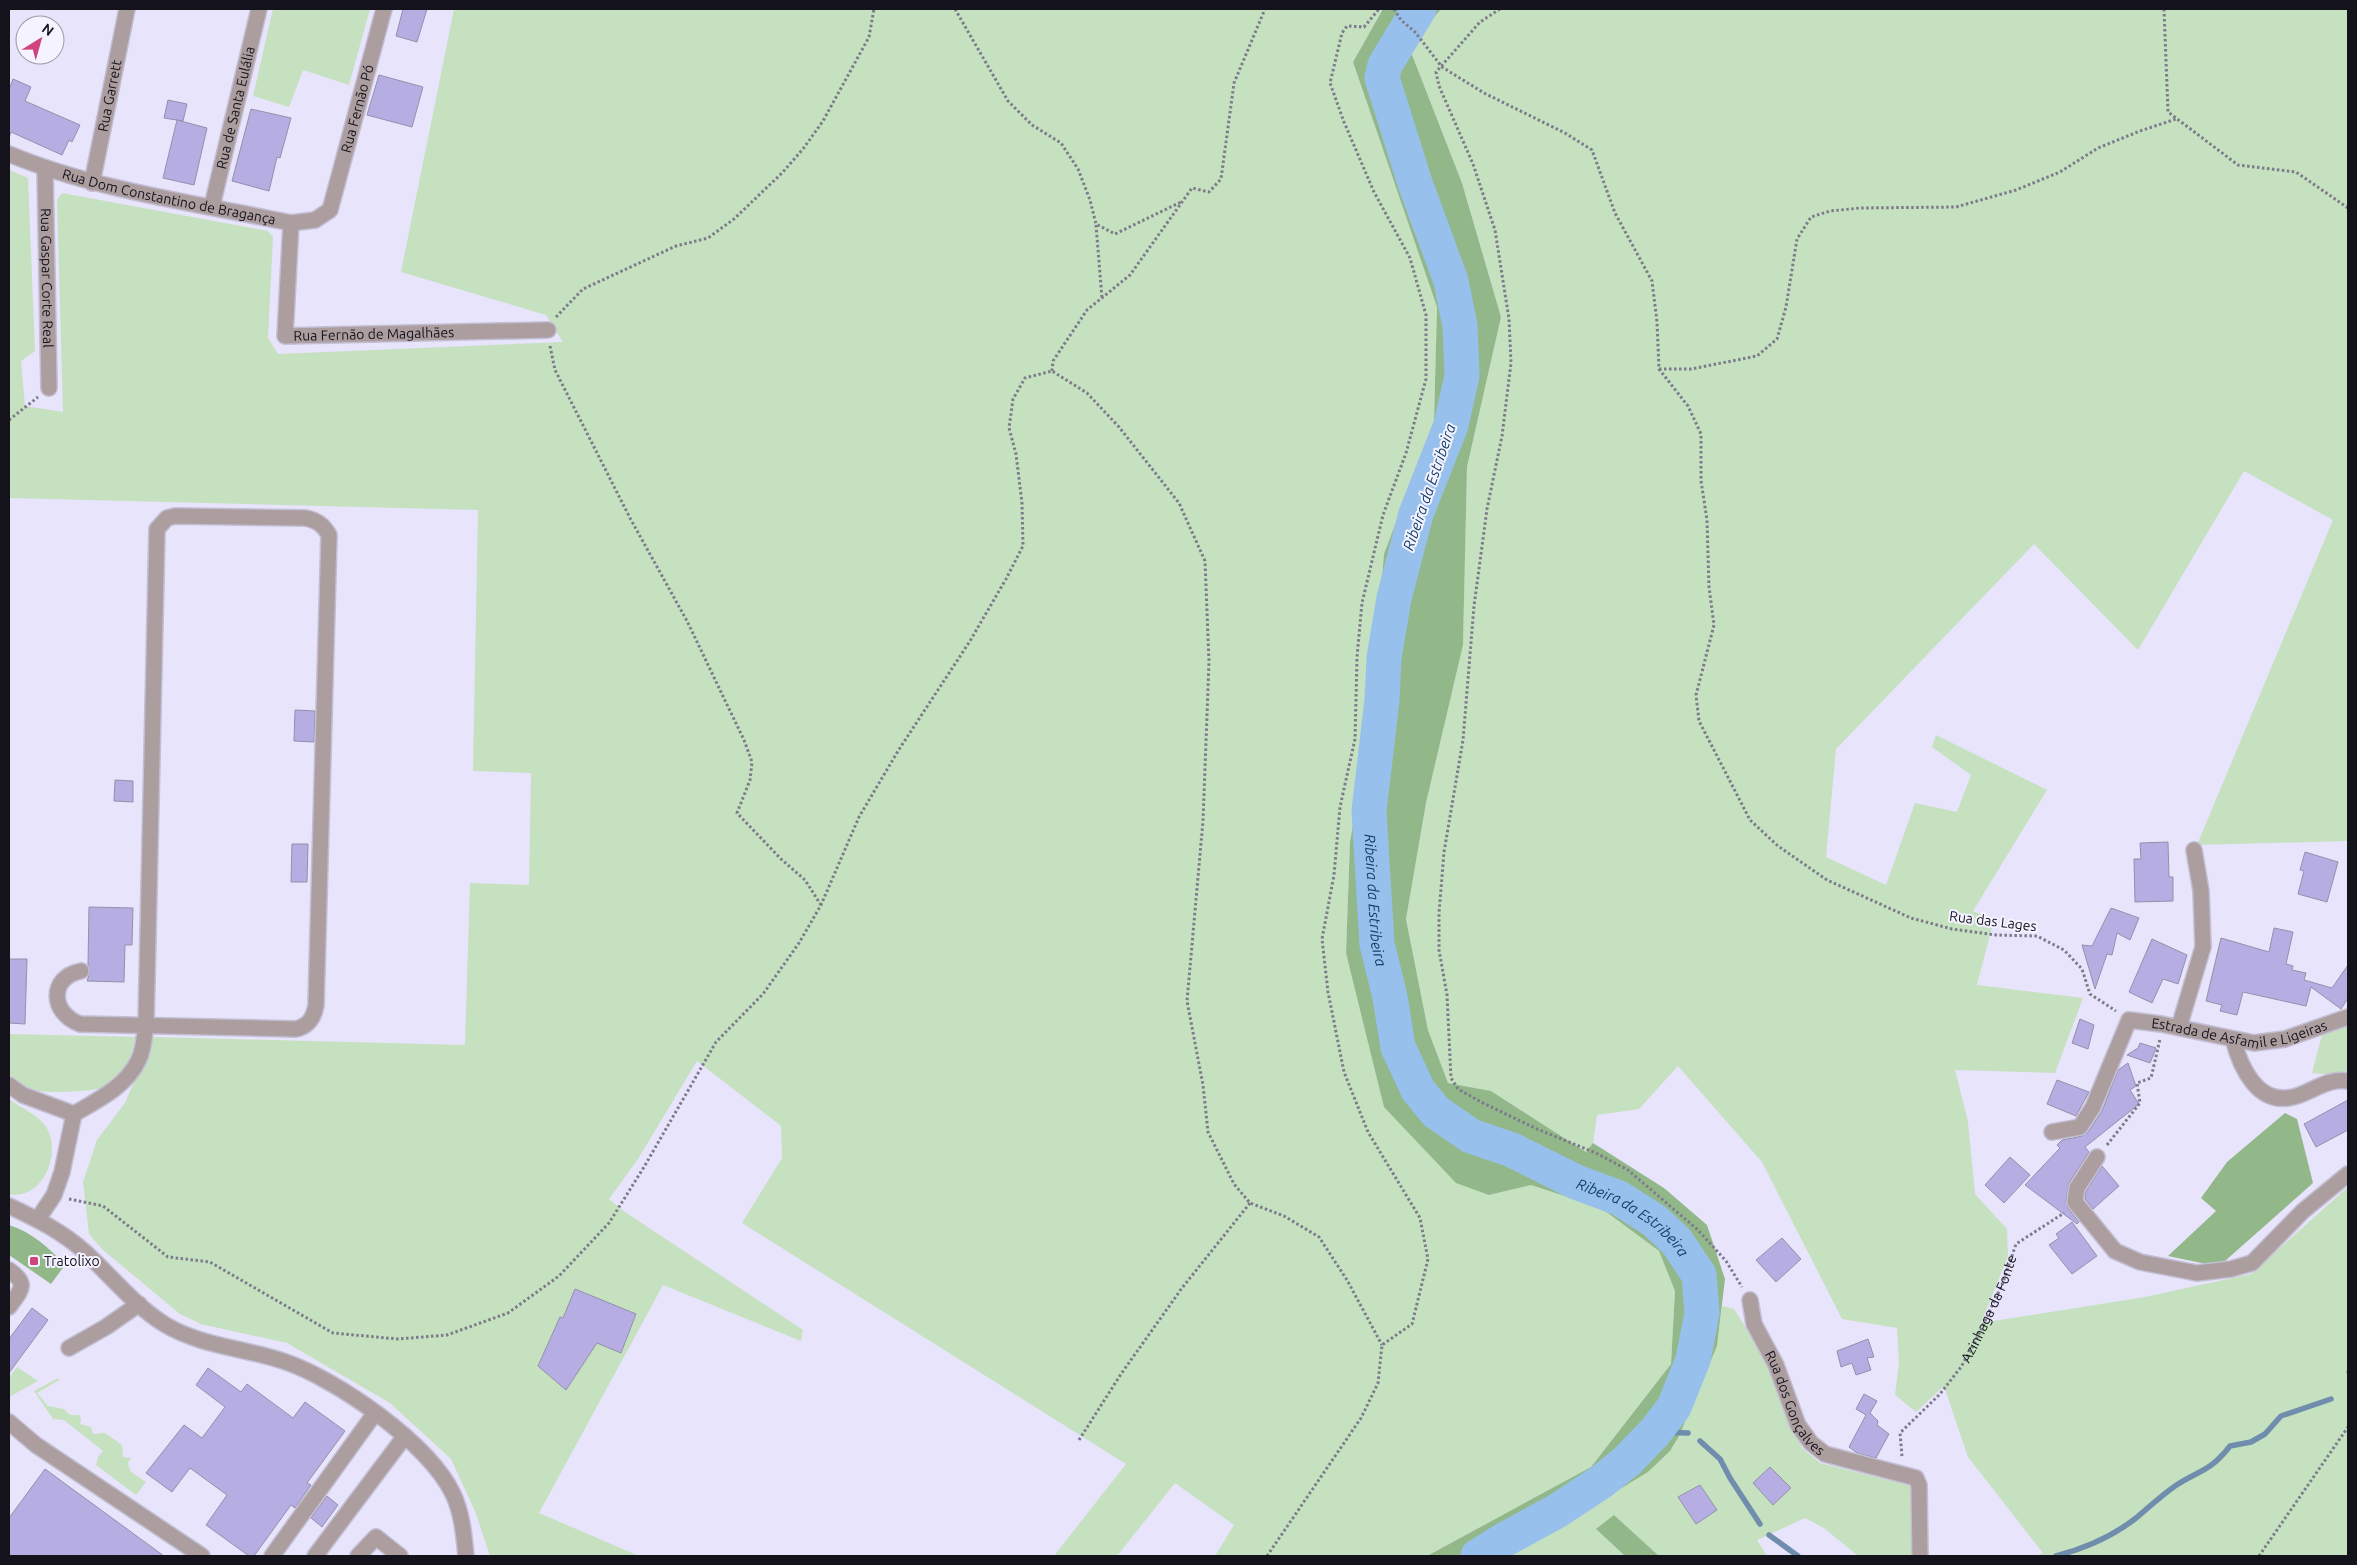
<svg xmlns="http://www.w3.org/2000/svg" width="2357" height="1565" viewBox="0 0 2357 1565" font-family="Ubuntu,sans-serif">
<style>
.green{fill:#c5e1bf}
.forest{fill:#92b88a}
.lines{fill:none;stroke-linecap:round;stroke-linejoin:round}
.stream{stroke:#708dae;stroke-width:5.5}
.river{stroke:#97c1ec;stroke-width:35}
.building{fill:#b6ade2;stroke:#9490ab}
.minor-casing{stroke:#c2bed4;stroke-width:18}
.path{stroke:#7d7b8b;stroke-width:3;stroke-dasharray:2.5 2.5;stroke-linecap:butt}
.minor{stroke:#ac9d9e;stroke-width:15}
.poi-dot{fill:#cf447a;stroke:#f5f3ff;stroke-width:2}
.labels{text-anchor:middle;dominant-baseline:central;stroke-width:4;stroke-linejoin:round;paint-order:stroke}
.street-label{font-size:14px;fill:#14131c;stroke:#f5f3ff}
.poi-label{font-size:14px;fill:#14131c;stroke:#f5f3ff;text-anchor:start}
.water-label{font-size:15px;font-style:italic;fill:#124068;stroke:#f5f3ff}
</style>
<rect width="100%" height="100%" fill="#e8e4fc"/>
<!-- green -->
<path class="green" d="M273,9H370L349,85L303,70L289,107L253,96Z
M454,9H1383L1353,62L1437,307L1434,421L1384,554L1369,728L1350,842L1346,953L1385,1107L1489,1195L1531,1185L1601,1208L1659,1251L1675,1291L1671,1364L1591,1467L1427,1556H1215L1234,1525L1175,1483L1117,1556H1054L1126,1464L742,1223L782,1158L781,1126L697,1061L638,1159L609,1199L625,1212L803,1330L801,1341L663,1285L539,1513L639,1556H490L475,1511L451,1459L390,1403L287,1343L201,1324L180,1314L103,1250L89,1234L83,1182L97,1140L125,1103L153,1037L465,1045L470,883L529,885L531,773L473,771L478,510L9,498V170L28,178L35,351L21,361L25,406L63,412L57,200L62,193L268,231L273,237L268,338L278,354L563,342L546,315L401,272Z
M1441,9H2348V841L2197,845L2333,520L2244,471L2138,650L2034,544L1836,749L1826,857L1886,885L1915,803L1957,812L1971,775L1932,747L1936,735L2047,790L1973,911L1994,919L1977,985L2083,998L2055,1073L1955,1070L1968,1122L1975,1194L2007,1229L2008,1256L1981,1323L2145,1297L2251,1274L2348,1187V1556H2035L2043,1553L1968,1457L1944,1386L1916,1412L1895,1395L1899,1363L1897,1328L1842,1319L1762,1162L1678,1066L1639,1109L1597,1115L1593,1143L1586,1152L1491,1091L1448,1083L1428,1030L1406,919L1426,803L1463,645L1467,467L1501,317L1462,183L1409,47Z
M2348,1024V1077L2312,1073L2322,1035Z
M9,1034L135,1037C133,1056 123,1078 104,1087C93,1092 50,1093 38,1091C27,1089 18,1081 9,1074Z
M9,1099C19,1107 36,1114 44,1124C64,1149 44,1201 9,1194Z
M1722,1306L1734,1309L1772,1369L1793,1430L1803,1449L1820,1463L1912,1486L1911,1556H1858L1824,1528L1805,1518L1757,1540L1767,1556H1659L1614,1515L1597,1530L1625,1556H1510L1648,1472L1670,1451L1717,1346Z
M17,1367L38,1381L9,1397V1378Z
M58,1378L59,1380L37,1393L48,1406L64,1409L70,1415H79L81,1418L80,1424L91,1427L93,1434L105,1433L122,1445L123,1457L131,1458L128,1463L130,1471L146,1482L136,1495L96,1465L98,1457L103,1451L64,1420L53,1419L34,1391Z"/>
<!-- forest -->
<path class="forest" d="M1383,9H1441L1409,47L1462,183L1501,317L1467,467L1463,645L1426,803L1406,919L1428,1030L1448,1083L1491,1091L1586,1152L1593,1143L1664,1188L1707,1225L1725,1279L1717,1346L1679,1436L1670,1451L1648,1472L1510,1556H1427L1591,1467L1671,1364L1675,1291L1659,1251L1601,1208L1531,1185L1489,1195L1456,1183L1384,1107L1346,953L1350,842L1369,728L1384,554L1434,421L1437,307L1353,62Z
M2285,1113L2297,1119L2313,1183L2225,1261L2211,1265L2168,1256L2216,1211L2201,1198L2227,1162Z
M9,1225C33,1233 48,1247 65,1265L51,1284L9,1255Z
M1614,1515L1659,1556H1625L1596,1529Z"/>
<g class="lines">
<!-- stream -->
<path class="stream" d="M1655,1432L1688,1433
M1700,1441L1720,1459L1730,1478L1760,1524
M1769,1535L1798,1556
M2056,1556C2086,1548 2112,1537 2136,1518C2149,1507 2161,1496 2175,1486C2199,1470 2210,1472 2230,1446L2251,1442L2265,1434L2281,1416L2331,1399"/>
<!-- river -->
<path class="river" id="s1" d="M1419,9L1385,65L1382,78L1415,183L1451,281L1460,326L1462,376L1451,425L1416,514L1394,598L1384,658L1382,700L1369,811L1377,944L1390,997L1398,1047L1418,1090L1436,1112L1471,1136L1512,1150L1576,1182L1619,1198L1655,1221L1677,1242L1699,1275L1702,1313L1693,1360L1674,1407L1655,1432L1627,1461L1601,1482L1557,1511L1502,1541L1478,1556"/>
</g>
<!-- building -->
<path class="building" d="M403,9H427L417,42L396,36Z
M379,75L423,87L412,127L367,115Z
M13,79L31,87L25,101L80,125L72,142L69,140L62,155L11,132L9,138V90Z
M168,100L187,104L183,121L164,118Z
M251,109L291,118L280,158L277,157L269,191L232,181Z
M177,120L207,128L194,185L163,178Z
M295,710L315,711L314,742L294,741Z
M115,780L133,781V802L114,801Z
M2168,842L2169,877H2173V901L2135,902L2134,859H2141L2140,843Z
M292,844H308L307,882H291Z
M2305,852L2338,862L2327,902L2298,894L2304,871L2300,870Z
M89,907L133,908L132,945H125L124,982L87,981L90,972L88,965Z
M2111,908L2139,918L2130,940L2117,933L2112,955L2107,954L2095,989L2082,945L2092,946Z
M2274,928L2293,932L2286,964L2293,966L2292,970L2306,973L2304,980L2332,988L2348,965V998L2341,1009L2311,987L2306,1006L2243,992L2237,1015L2220,1011L2222,1005L2206,1001L2221,938L2269,952Z
M2152,939L2187,955L2178,984L2163,979L2152,1003L2129,992Z
M9,959H27L25,1024L9,1023Z
M2080,1019L2094,1025L2088,1049L2072,1043Z
M2140,1043L2156,1048L2150,1063L2127,1055L2138,1048Z
M2128,1063L2136,1086L2130,1090L2139,1104L2085,1147L2089,1152L2069,1183L2066,1201L2068,1208L2079,1222L2077,1224L2025,1185L2060,1148L2057,1145L2062,1140L2082,1136L2088,1132L2102,1111L2118,1070Z
M2057,1080L2089,1092L2076,1116L2047,1104Z
M2348,1100V1130L2316,1147L2304,1124Z
M2010,1157L2030,1175L2004,1203L1985,1185Z
M2102,1166L2119,1186L2093,1209L2085,1199L2086,1191Z
M2072,1222L2097,1256L2072,1274L2049,1245L2059,1238L2056,1234Z
M1782,1238L1801,1259L1776,1282L1756,1260Z
M575,1289L636,1314L621,1353L597,1343L566,1390L538,1366L560,1317L563,1318Z
M32,1308L48,1320L9,1373V1339Z
M1868,1339L1874,1357L1867,1358L1871,1370L1856,1375L1852,1363L1841,1367L1837,1351Z
M208,1368L241,1392L247,1384L293,1418L305,1402L345,1431L307,1483L311,1485L295,1508L291,1505L254,1556H249L206,1525L227,1495L190,1468L172,1492L146,1473L184,1425L202,1438L225,1407L196,1385Z
M1864,1394L1877,1401L1870,1413L1878,1421L1877,1425L1889,1434L1876,1458L1857,1453L1849,1447L1866,1415L1856,1409Z
M1770,1467L1791,1488L1773,1505L1753,1483Z
M45,1469L164,1556H9V1518Z
M1700,1485L1717,1510L1696,1524L1678,1497Z
M327,1496L338,1505L322,1527L311,1518Z"/>
<g class="lines">
<defs>
<g id="minor">
<path id="s3" d="M9,154C98,191 196,203 291,223L315,220L330,210L384,9"/>
<path id="s4" d="M45,169L49,388"/>
<path id="s5" d="M92,183L127,9"/>
<path id="s6" d="M212,206L259,9"/>
<path id="s7" d="M291,223L285,336L548,330"/>
<path d="M2179,1027L2203,947L2201,891L2194,850"/>
<path d="M2233,1039C2240,1066 2257,1106 2293,1097C2313,1092 2326,1078 2348,1081"/>
<path d="M9,1085L23,1095L74,1114"/>
<path id="s8" d="M2052,1132L2080,1127L2093,1107L2129,1020L2161,1024L2254,1043L2285,1039L2348,1017"/>
<path d="M2097,1157L2077,1188L2075,1202L2115,1251L2140,1262L2197,1273L2231,1269L2252,1263L2303,1211L2348,1174"/>
<path d="M9,1206C37,1219 63,1232 86,1253C112,1277 134,1305 164,1324C200,1346 244,1348 283,1361C335,1378 429,1443 453,1494C462,1513 464,1535 466,1556"/>
<path d="M38,1219L54,1195L62,1172L74,1114C98,1100 127,1086 139,1059C144,1049 144,1036 146,1025L157,529L167,518L175,516L305,518C316,520 323,524 329,535L316,1005C314,1017 309,1026 296,1029L80,1024C50,1013 49,977 81,971"/>
<path d="M9,1270C29,1284 21,1290 9,1307"/>
<path id="s9" d="M1750,1300L1754,1324L1776,1365L1798,1425L1811,1443L1825,1454L1916,1478L1919,1485L1920,1556"/>
<path d="M69,1348L106,1327L139,1304"/>
<path d="M9,1422L36,1445L202,1556"/>
<path d="M272,1556L375,1413"/>
<path d="M315,1556L405,1436"/>
<path d="M358,1556L376,1537L400,1556"/>
</g>
</defs>
<!-- minor casing -->
<use href="#minor" class="minor-casing"/>
<!-- path -->
<g class="path">
<path d="M955,9L1008,101L1032,125L1061,143L1078,169L1090,200L1096,224L1115,234L1181,202"/>
<path d="M1394,9L1401,20L1415,32L1442,67L1484,93L1565,133L1592,150L1615,213L1652,281L1657,322L1659,369L1688,406L1701,434V481L1707,520L1709,587L1714,625L1696,695L1699,721L1750,820L1778,846L1827,880L1911,918L1952,929L1996,935L2037,936L2064,950L2082,969L2090,994L2116,1011"/>
<path d="M1500,9L1480,22L1436,72L1439,86L1473,164L1495,230L1509,319L1511,363L1502,436L1487,509L1474,606L1463,740L1444,852L1439,913V950L1447,995L1451,1078L1458,1089L1483,1103L1537,1129L1596,1153L1628,1170L1698,1230L1726,1261L1742,1287"/>
<path d="M2164,9L2168,112L2238,165L2296,172L2348,208"/>
<path d="M1096,225L1102,298"/>
<path d="M556,317L583,289L676,246L708,238L734,219L782,173L803,149L823,121L869,37L874,9"/>
<path d="M550,346L555,370L630,518L687,621L744,740L752,762L750,780L737,813L781,859L805,880L821,905"/>
<path d="M1659,369H1691L1757,356L1777,339L1786,307L1797,239L1811,217L1830,211L1860,208L1956,207L2016,190L2060,172L2098,148L2140,131L2176,119"/>
<path d="M1052,371L1053,361L1087,310L1130,275L1192,188L1209,192L1221,179L1234,83L1265,9"/>
<path d="M9,420L38,397"/>
<path d="M2107,1145L2140,1103L2137,1083L2151,1078L2160,1039"/>
<path d="M69,1199L103,1206L168,1257L210,1262L333,1333L398,1339L447,1335L508,1313L559,1276L609,1223L644,1167L716,1042L763,994L799,943L821,905L859,817L898,751L970,641L1006,579L1023,546L1022,503L1016,454L1009,428L1013,399L1025,378L1052,371L1087,393L1119,427L1179,503L1205,561L1209,662L1203,821L1187,1001L1203,1085L1208,1132L1234,1184L1250,1203L1284,1216L1319,1237L1347,1280L1382,1345"/>
<path d="M2348,1371V1375"/>
<path d="M1079,1440L1121,1374L1182,1288L1250,1203"/>
<path id="s2" d="M1902,1456L1900,1433L1940,1394L1961,1367L1974,1344L2002,1285L2016,1244L2064,1213"/>
<path d="M1267,1556L1361,1418L1378,1383L1382,1345L1412,1324L1428,1259L1420,1218L1368,1132L1344,1072L1328,992L1322,939L1334,875L1340,807L1355,739L1357,657L1362,603L1383,515L1406,453L1426,379V315L1410,258L1374,192L1344,122L1330,83L1342,33L1347,26L1364,27L1379,9"/>
<path d="M2259,1556L2348,1427"/>
</g>
<!-- minor -->
<use href="#minor" class="minor"/>
</g>
<!-- markers -->
<rect class="poi-dot" x="29" y="1256" width="10" height="10" rx="2.5"/>
<g class="labels">
<!-- street labels -->
<g class="street-label">
<text stroke="none"><textPath href="#s5" startOffset="89">Rua Garrett</textPath></text>
<text stroke="none"><textPath href="#s6" startOffset="101">Rua de Santa Eulália</textPath></text>
<text stroke="none"><textPath href="#s3" startOffset="438">Rua Fernão Pó</textPath></text>
<text stroke="none"><textPath href="#s3" startOffset="166">Rua Dom Constantino de Bragança</textPath></text>
<text stroke="none"><textPath href="#s4" startOffset="109">Rua Gaspar Corte Real</textPath></text>
<text stroke="none"><textPath href="#s7" startOffset="202">Rua Fernão de Magalhães</textPath></text>
<text transform="translate(1993 921) rotate(7)">Rua das Lages</text>
<text stroke="none"><textPath href="#s8" startOffset="259">Estrada de Asfamil e Ligeiras</textPath></text>
<text stroke="none"><textPath href="#s2" startOffset="178">Azinhaga da Fonte</textPath></text>
<text stroke="none"><textPath href="#s9" startOffset="114">Rua dos Gonçalves</textPath></text>
</g>
<!-- poi labels -->
<g class="poi-label">
<text x="44" y="1261">Tratolixo</text>
</g>
<!-- water labels -->
<g class="water-label">
<text transform="translate(1429 487) rotate(-71)">Ribeira da Estribeira</text>
<text stroke="none"><textPath href="#s1" startOffset="926">Ribeira da Estribeira</textPath></text>
<text stroke="none"><textPath href="#s1" startOffset="1376">Ribeira da Estribeira</textPath></text>
</g>
</g>
<!-- border -->
<rect width="2357" height="1565" fill="none" stroke="#14131c" stroke-width="20"/>
<!-- north arrow -->
<g transform="translate(40 40) rotate(37)"><circle r="24" fill="#f5f3ff" stroke="#9b99a4"/>
<path d="M0-4L9 19L0 12L-9 19Z" fill="#cf447a"/>
<text y="-8" font-size="14" font-weight="bold" text-anchor="middle" fill="#14131c">N</text>
</g>
</svg>
